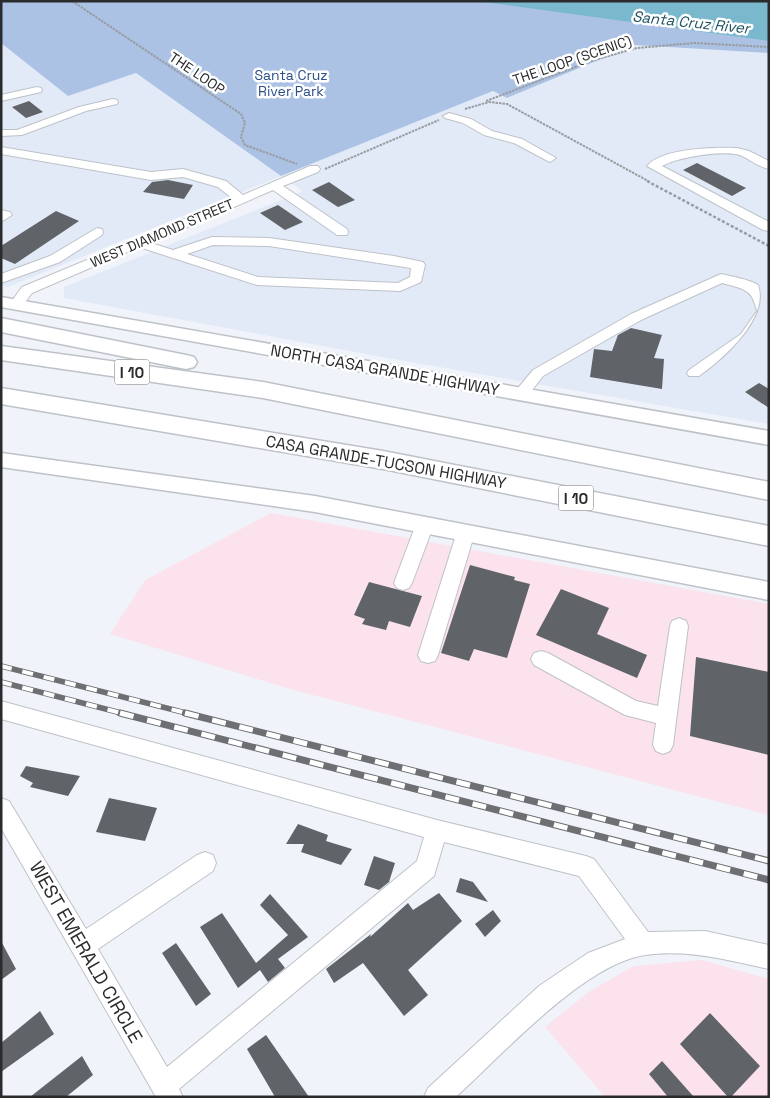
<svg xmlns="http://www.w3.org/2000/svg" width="770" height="1098" viewBox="0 0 770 1098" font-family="'Space Grotesk',sans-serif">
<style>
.commercial{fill:#fbe2ec}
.built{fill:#e2eaf7}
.green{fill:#abc2e5}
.water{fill:#7ab8cd}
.building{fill:#606469}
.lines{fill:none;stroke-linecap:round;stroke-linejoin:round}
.minor-casing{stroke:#bec2c8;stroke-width:2}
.major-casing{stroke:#bec2c8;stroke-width:3}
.highway-casing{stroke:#bec2c8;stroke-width:3}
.path-far1{stroke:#999ca0;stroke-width:2;stroke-dasharray:2.5 1;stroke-linecap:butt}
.path{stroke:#999ca0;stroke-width:2.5;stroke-dasharray:3 2;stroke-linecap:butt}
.minor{fill:#fff;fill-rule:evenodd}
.major{fill:#fff;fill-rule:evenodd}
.highway{fill:#fff;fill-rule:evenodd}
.rail-far1-casing{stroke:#6d6f73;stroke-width:5.5}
.rail-casing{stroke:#6d6f73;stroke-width:7}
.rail-far1{stroke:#fff;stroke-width:4;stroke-dasharray:11;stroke-linecap:butt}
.rail{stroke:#fff;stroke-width:5;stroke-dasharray:14;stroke-linecap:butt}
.labels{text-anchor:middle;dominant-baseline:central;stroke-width:5;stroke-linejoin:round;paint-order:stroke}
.far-street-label{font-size:14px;fill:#2a2b2d;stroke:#fff}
.far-park-label{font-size:14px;fill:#2d5087;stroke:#fff}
.far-water-label{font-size:15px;font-style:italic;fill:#1d5161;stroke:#fff}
.shield{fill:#fff;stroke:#6a6b6c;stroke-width:1}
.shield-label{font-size:15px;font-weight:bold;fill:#2a2b2d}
.street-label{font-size:16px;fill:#2a2b2d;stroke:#fff}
.near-street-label{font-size:19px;fill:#2a2b2d;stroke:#fff}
</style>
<rect width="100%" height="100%" fill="#f0f4fa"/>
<!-- commercial -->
<path class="commercial" d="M271,513L769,604V815L290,689L110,634L145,580Z
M702,960L769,979V1097H605L545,1027L590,991L634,966Z"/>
<!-- built -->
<path class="built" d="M1,43L68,96L136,73L281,176L493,91L507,98L635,45L769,53V424L393,359L64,298V287L303,191L281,176L8,287L1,286Z"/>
<!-- green -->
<path class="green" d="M1,1H769V53L635,45L507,98L493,91L281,176L136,73L68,96L1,43Z"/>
<!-- water -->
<path class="water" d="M477,1H769V41Z"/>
<!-- building -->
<path class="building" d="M29,101L43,112L26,118L12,107Z
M697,163L746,188L732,196L683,170Z
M168,180L193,185L184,199L143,192L152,182Z
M329,182L355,200L338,207L312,190Z
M278,205L303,222L285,230L260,213Z
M56,211L79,221L15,264L1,258V246Z
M631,328L662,335L654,358L664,359L662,389L590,377L594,349L612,351L618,335Z
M759,383L769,389V408L745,392Z
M470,565L515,577L514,580L530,584L507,658L474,649L469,661L441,653Z
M369,582L422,596L410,627L389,621L386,630L362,624L365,619L354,615Z
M561,589L609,608L597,634L647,655L637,678L536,635Z
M696,657L769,672V755L690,736Z
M26,766L42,769L80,776L68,796L30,787L33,783L20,776Z
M109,798L157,808L145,841L96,832Z
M298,824L328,835L326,841L352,849L341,865L301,852L304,844H286Z
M374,856L395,863L389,882L379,890L364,885Z
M460,878L473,882L488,902L456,892Z
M439,893L462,921L408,970L428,995L404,1016L363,963L334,983L326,969L371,934L370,937L408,903L413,910Z
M270,894L308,937L278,959L285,968L268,982L260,970L238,988L200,927L222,913L256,963L288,935L260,905Z
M493,910L501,921L485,937L475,924Z
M1,941L16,969L1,980Z
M176,943L211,994L196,1006L162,953Z
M40,1011L54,1034L1,1072V1043Z
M710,1013L760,1066L731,1097H728L680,1044Z
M266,1035L309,1097H275L247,1049Z
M82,1056L93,1075L66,1097H30Z
M662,1061L694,1097H668L649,1074Z"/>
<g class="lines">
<defs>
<path id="minor" d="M37,87L41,88L42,90L41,92L1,101V95Z
M113,99L117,100L118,102L117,104L86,111L22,135L1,136V130H17L79,107Z
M449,113L471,119L492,131L522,139L556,158L550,162L546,160L514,143L484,135L463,123L445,118L443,116Z
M1,147L151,172L183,169L226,181L243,195L310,166H318L320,169L318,172L283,186L347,229L348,232L347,235H337L273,190L151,243L173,250L212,237L269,238L394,256L423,262L425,265L421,282L400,291L257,285L139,247L32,293L21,308H11L9,305L22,287L233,199L218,187L183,177L151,180L1,154ZM213,245L269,246L411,268L410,277L398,283L258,277L187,254Z
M737,148L749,151L769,161V169C758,167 750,159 740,155C723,150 678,157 662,166L769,222V231L763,230L647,166C662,148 715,147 737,148Z
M1,210L10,212L12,215L1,222Z
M97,228L102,229L103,232L102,235L60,262L1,283V274L50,256Z
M721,274C730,276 751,280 758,285C770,318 722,360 699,376H689L687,373L689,370L741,334L757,311C752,288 743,289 722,283L641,320L543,376L526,398H516L513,394L533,370L631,314Z
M425,518L431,519L434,524L412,583L409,588L403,590L397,588L394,583L416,524L419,519Z
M466,525L472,527L475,532L438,655L435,661L428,663L421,661L418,655L457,532L460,527Z
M679,618L686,621L688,626L673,745L670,751L663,754L656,751L653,745L656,723L625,715L534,665L531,659L534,653L541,651L548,653L636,701L658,706L670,626L672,621Z
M1,701L437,820L586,856L594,859L648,932L705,931L769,945V969C728,960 688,949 645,955C584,964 502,1055 456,1097H424L428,1088L539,986L588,953L625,939L579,876L444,842L434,876L179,1089L183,1097H156L1,828V798L9,801L86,929L197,855L205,852L213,855L216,863L213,871L98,949L167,1067L417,861L424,837L1,719Z"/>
<path id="major" d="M1,297L769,431V445L1,307Z
M1,453L315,496L769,582V600L315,512L1,467Z"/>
<path id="highway" d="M1,318L186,355L194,357L197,362L194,367L186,369L1,332Z
M1,346L263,382L769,482V500L263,398L1,360Z
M1,388L383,451L769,526V546L383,469L1,404Z"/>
</defs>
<!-- minor casing -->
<use href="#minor" class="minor-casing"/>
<!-- major casing -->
<use href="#major" class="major-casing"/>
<!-- highway casing -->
<use href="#highway" class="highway-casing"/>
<!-- path-far1 -->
<path class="path-far1" d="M72,1L241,114L245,123L241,137L245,145L297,164
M486,101L591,61L637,48L694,43L769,47
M465,109L489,102L507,104L650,182
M325,169L439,120"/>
<!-- path -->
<path class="path" d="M647,181L769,246"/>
<!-- minor -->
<use href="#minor" class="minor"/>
<!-- major -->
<use href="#major" class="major"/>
<!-- highway -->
<use href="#highway" class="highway"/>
<defs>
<path id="rail-far1" d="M1,666L190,714
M1,682L125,714"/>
<path id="rail" d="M120,713L769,880
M185,713L769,861"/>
</defs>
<!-- rail-far1 casing -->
<use href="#rail-far1" class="rail-far1-casing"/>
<!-- rail casing -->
<use href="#rail" class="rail-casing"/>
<!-- rail-far1 -->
<use href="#rail-far1" class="rail-far1"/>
<!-- rail -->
<use href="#rail" class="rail"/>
</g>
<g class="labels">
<!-- far-street labels -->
<g class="far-street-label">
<text transform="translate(572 60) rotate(-19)">THE LOOP (SCENIC)</text>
<text transform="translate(197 73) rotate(34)">THE LOOP</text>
<text transform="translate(162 233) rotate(-23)">WEST DIAMOND STREET</text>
</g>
<!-- far-park labels -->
<g class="far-park-label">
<text x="291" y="75">Santa Cruz<tspan x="291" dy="16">River Park</tspan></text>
</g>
<!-- far-water labels -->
<g class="far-water-label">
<text transform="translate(691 22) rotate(6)">Santa Cruz River</text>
</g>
<!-- shield labels -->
<g class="shield">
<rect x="114.5" y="359.5" width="35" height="25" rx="4"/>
<rect x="558.5" y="485.5" width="35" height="25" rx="4"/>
</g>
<g class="shield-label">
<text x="132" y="372">I 10</text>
<text x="576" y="498">I 10</text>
</g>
<!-- street labels -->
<g class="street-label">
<text transform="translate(385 370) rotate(10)">NORTH CASA GRANDE HIGHWAY</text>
<text transform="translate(386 462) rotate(10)">CASA GRANDE-TUCSON HIGHWAY</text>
</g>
<!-- near-street labels -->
<g class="near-street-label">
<text transform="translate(86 952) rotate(60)">WEST EMERALD CIRCLE</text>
</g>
</g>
<!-- border -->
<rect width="770" height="1098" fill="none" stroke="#2a2b2d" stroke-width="5"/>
</svg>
